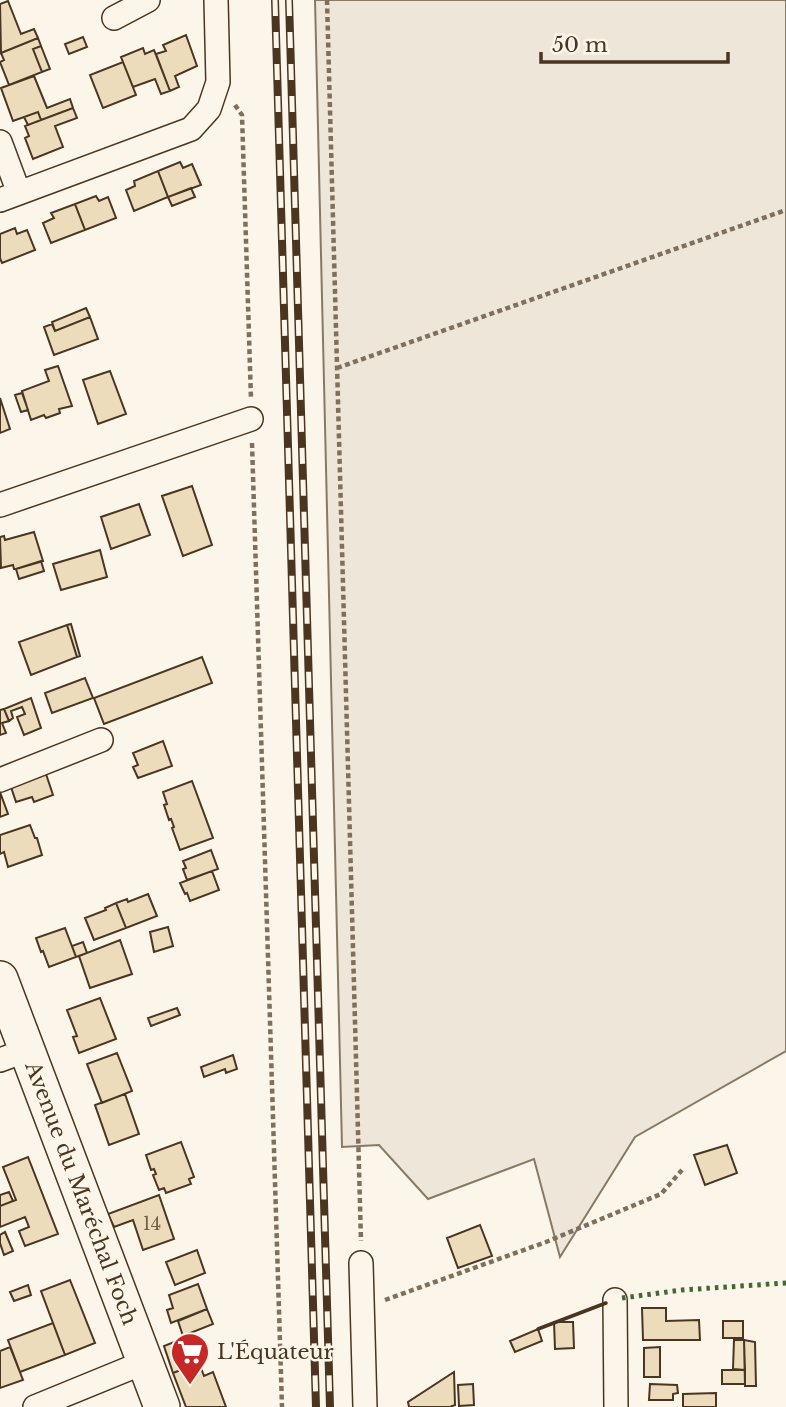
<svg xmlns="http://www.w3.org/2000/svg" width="786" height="1407" viewBox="0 0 786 1407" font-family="'Libre Baskerville',serif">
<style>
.green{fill:#ede6d9;stroke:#887966;stroke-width:2}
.building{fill:#ecdcbc;stroke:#4a3520;stroke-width:2}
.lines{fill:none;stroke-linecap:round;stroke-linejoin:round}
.minor-casing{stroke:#4a3520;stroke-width:26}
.primary-casing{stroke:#4a3520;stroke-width:38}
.path{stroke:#7f6f5c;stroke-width:4.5;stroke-dasharray:5 3.5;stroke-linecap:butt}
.minor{stroke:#fbf6e9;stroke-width:23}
.primary{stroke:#fbf6e9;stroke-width:35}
.rail-casing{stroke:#4a3520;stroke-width:8}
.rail{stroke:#fbf6e9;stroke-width:5;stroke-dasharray:16;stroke-linecap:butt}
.hedge{stroke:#436837;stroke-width:5;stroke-dasharray:3.5 5;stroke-linecap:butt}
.wall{stroke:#4a3520;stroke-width:3.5}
.labels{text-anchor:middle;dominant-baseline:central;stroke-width:5;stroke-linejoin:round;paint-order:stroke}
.number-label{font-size:18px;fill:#725f47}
.street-label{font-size:21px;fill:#4a3520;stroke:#fbf6e9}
.poi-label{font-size:21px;fill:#4a3520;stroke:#fbf6e9;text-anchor:start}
</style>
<rect width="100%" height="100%" fill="#fbf6e9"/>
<!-- green -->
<path class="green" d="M315,0H786V1051L635,1137L560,1257L534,1159L428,1199L379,1145L342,1147Z"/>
<!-- building -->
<path class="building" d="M8,1L21,34L34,29L38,38L1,53L0,4Z
M186,35L197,66L175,76L179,87L170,91L156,54L166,51L163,45Z
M83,37L87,47L69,54L65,44Z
M38,38L41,46L33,49L42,72L9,85L0,62L4,60L1,53Z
M41,46L50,69L42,72L33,49Z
M143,48L145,54L154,50L170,91L161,94L155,79L133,87L121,57Z
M123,62L136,95L103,108L90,75Z
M34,76L47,108L70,99L73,108L41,120L38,112L13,121L1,88Z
M73,108L77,118L55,126L63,147L33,159L25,138L29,136L25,126Z
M38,112L41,120L28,125L24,117Z
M180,162L183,168L192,164L201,185L168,197L158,171Z
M158,171L168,197L134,211L126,190L135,186L134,181Z
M191,188L195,197L172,206L168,197Z
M96,196L99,201L108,197L116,218L85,230L75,204Z
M75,204L85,230L51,243L43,223L54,218L51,213Z
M15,228L17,234L27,230L35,250L2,263L0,258V234Z
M86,308L90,317L55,331L52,322Z
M90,317L98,339L54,355L44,327L52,324L55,331Z
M58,366L72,406L59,409L60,413L46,418L44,415L31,420L22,391L49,381L45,370Z
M110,371L126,414L98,424L83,380Z
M22,393L28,410L21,412L15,395Z
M0,398L10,429L0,433Z
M192,486L212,545L183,556L162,496Z
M139,504L150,535L111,549L101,517Z
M34,532L43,561L16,569H14L13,565L1,568L0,537L4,536L5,540Z
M100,550L107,577L61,590L53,564Z
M41,561L44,571L19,579L16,569Z
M71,624L80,656L77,657L67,625Z
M67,625L77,657L31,675L19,642Z
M202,657L212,683L104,724L94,698Z
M85,678L93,698L52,713L45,693Z
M31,698L41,728L24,735L17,717L25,714L22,707L11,711L13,718L9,721L4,709Z
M4,709L9,721L2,723L6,733L0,735V710Z
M163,741L172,766L138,778L133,767L138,765L133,753Z
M45,771L53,795L34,802L32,797L16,802L10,784Z
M192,781L213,838L180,850L172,828L174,827L171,819L169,820L164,805L167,804L163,792Z
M0,792L8,814L0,817Z
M30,825L35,838H37L42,855L8,867L4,852L0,854V835Z
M211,850L218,869L187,880L183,869L186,868L183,861Z
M212,871L219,890L190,901L187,893L185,894L180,883Z
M148,894L157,916L126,928L116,903L127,899L128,902Z
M116,903L126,928L94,940L85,918L106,910L105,908Z
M168,927L173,946L154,952L150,932Z
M65,928L76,957L49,967L43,951L41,952L36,938Z
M120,940L132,974L90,988L79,956Z
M83,942L87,953L76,957L72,946Z
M100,998L116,1039L79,1053L73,1037L77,1036L67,1010Z
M177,1008L180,1015L151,1026L148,1018Z
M117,1053L132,1091L102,1103L87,1064Z
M233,1055L237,1069L226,1073L225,1069L204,1077L201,1067Z
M125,1094L139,1134L109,1145L95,1105Z
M181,1142L194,1177L189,1179L191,1184L166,1193L164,1188L159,1190L153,1175L156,1174L154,1169L151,1170L146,1155Z
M727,1145L737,1173L705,1185L694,1155Z
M28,1157L58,1234L25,1246L19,1231L29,1227L25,1217L0,1227V1206L16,1200L3,1167Z
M9,1192L13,1201L0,1206V1195Z
M159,1195L174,1239L143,1250L133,1220L114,1227L108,1214Z
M480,1225L492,1256L458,1268L447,1238Z
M5,1232L13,1251L4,1255L0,1243V1235Z
M197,1250L205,1273L175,1285L166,1262Z
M70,1280L95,1343L65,1355L41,1291Z
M198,1284L207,1309L171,1323L167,1310L173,1308L169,1295Z
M28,1285L31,1295L14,1301L10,1292Z
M642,1308H666V1321L699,1320L700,1340H643Z
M207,1309L213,1324L183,1336L178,1321Z
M723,1321H743V1338H723Z
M554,1322H573L574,1348L555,1349Z
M53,1323L65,1355L20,1372L8,1340Z
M538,1329L542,1341L515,1352L510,1341Z
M189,1336L199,1363L173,1373L164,1346Z
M734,1340H744L745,1370L733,1369Z
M744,1340L755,1342L756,1386H745Z
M10,1347L23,1380L0,1388V1351Z
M660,1347V1377H644V1348Z
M199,1363L204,1376L213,1372L226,1407H186L173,1373Z
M722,1370H745V1384H722Z
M454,1372L455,1405L450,1407H409L408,1402Z
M473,1384L474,1405L459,1406L458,1385Z
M650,1384L677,1385L678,1393L673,1394V1400H649Z
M716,1393V1407H683V1394Z"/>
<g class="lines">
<defs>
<path id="minor" d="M114,18L148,0
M0,142L19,193
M0,200L191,129L209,109L218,82L216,0
M0,505L251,419
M0,780L101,740
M0,1060L27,1050
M361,1263L365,1407
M615,1300L616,1407
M35,1407L145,1362"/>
<g id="primary">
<path id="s1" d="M0,979L162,1407"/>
</g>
</defs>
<!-- minor casing -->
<use href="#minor" class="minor-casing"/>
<!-- primary casing -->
<use href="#primary" class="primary-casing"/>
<!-- path -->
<path class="path" d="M327,0L361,1241
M235,105L242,115L251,399
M337,368L786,210
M252,443L282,1407
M385,1300L546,1242L661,1194L682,1170"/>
<!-- minor -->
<use href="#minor" class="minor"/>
<!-- primary -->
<use href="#primary" class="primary"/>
<defs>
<path id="rail" d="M275,0L316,1407
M289,0L330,1407"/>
</defs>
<!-- rail casing -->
<use href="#rail" class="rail-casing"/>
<!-- rail -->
<use href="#rail" class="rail"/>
<!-- hedge -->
<path class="hedge" d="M622,1298L682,1290L786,1283"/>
<!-- wall -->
<path class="wall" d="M538,1329L606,1303"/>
</g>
<!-- icons -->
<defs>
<symbol id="supermarket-pin" viewBox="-11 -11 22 30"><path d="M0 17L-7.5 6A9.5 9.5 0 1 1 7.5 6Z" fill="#c62828" stroke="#fbf6e9"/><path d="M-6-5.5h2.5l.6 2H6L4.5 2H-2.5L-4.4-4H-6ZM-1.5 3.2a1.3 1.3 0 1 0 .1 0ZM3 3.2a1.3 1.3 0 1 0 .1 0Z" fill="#fff"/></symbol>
</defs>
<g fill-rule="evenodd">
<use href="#supermarket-pin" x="168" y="1330" width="44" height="60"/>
</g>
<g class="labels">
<!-- number labels -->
<g class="number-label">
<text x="152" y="1224">14</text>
</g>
<!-- street labels -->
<g class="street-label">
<text stroke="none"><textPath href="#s1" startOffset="229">Avenue du Maréchal Foch</textPath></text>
</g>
<!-- poi labels -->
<g class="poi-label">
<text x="217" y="1352">L'Équateur</text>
</g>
</g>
<!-- scale -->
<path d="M541 52v10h187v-10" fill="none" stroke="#4a3520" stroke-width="3.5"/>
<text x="552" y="52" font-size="21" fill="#4a3520" stroke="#fbf6e9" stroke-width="5" paint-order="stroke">50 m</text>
</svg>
